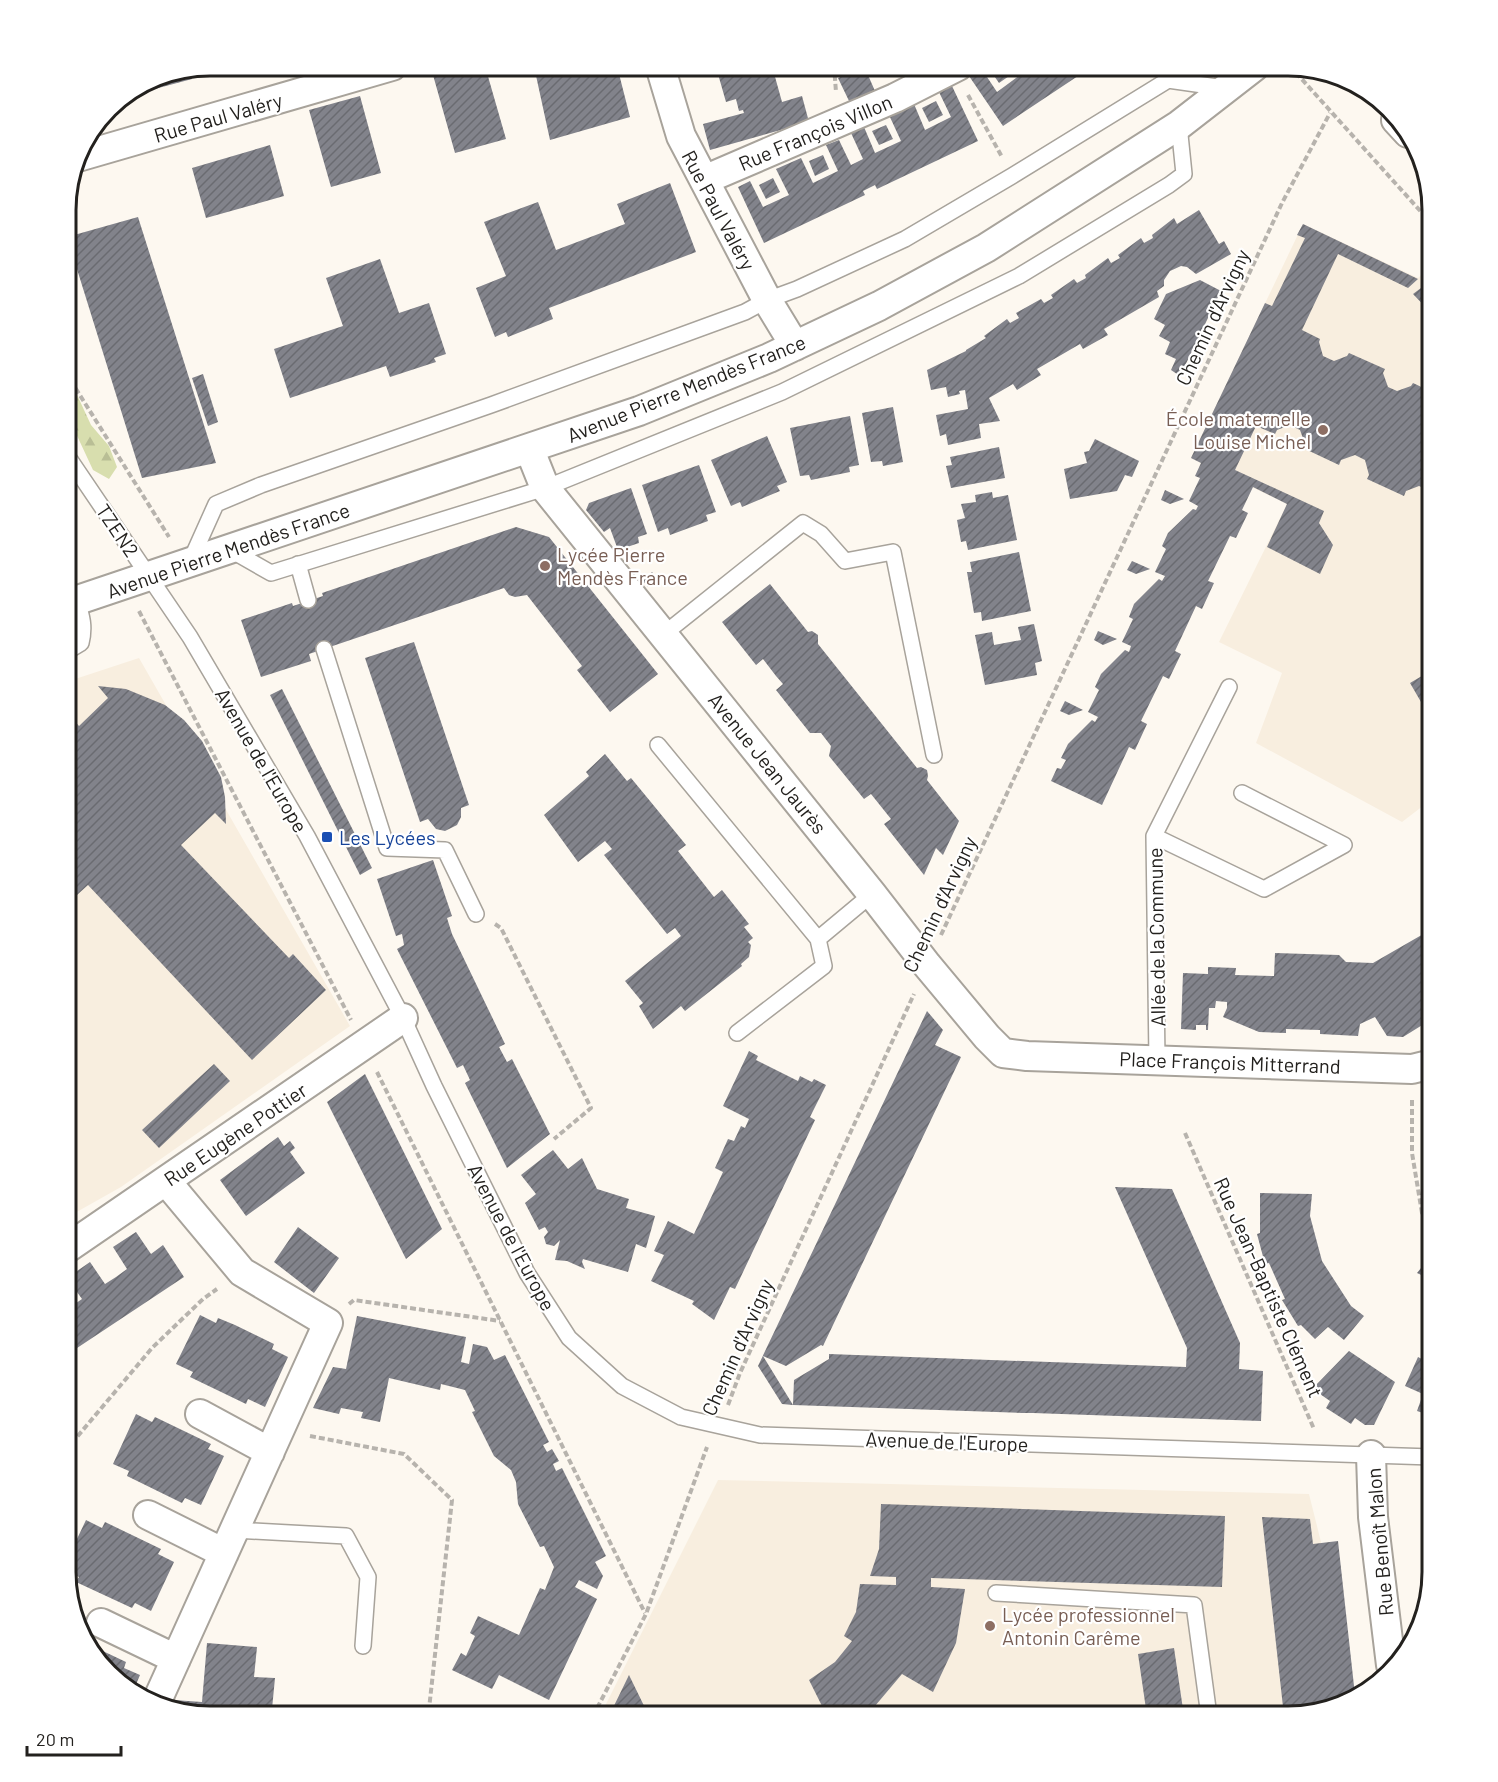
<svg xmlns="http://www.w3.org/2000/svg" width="1498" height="1782" viewBox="0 0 1498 1782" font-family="Barlow,sans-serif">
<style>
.built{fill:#f8eedf}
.forest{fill:url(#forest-firs)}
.building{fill:url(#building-hatch)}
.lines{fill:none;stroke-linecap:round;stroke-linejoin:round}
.lane-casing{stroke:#a8a39b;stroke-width:18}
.street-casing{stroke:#a8a39b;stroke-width:32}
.path{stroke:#b7b3ad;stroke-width:4;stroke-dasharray:6 3;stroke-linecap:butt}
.lane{stroke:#fff;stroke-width:15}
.street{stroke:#fff;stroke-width:28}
.education-dot{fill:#8d6e63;stroke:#fff;stroke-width:2}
.transit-dot{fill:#1a4fb4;stroke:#fff;stroke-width:2}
.labels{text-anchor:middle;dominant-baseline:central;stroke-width:4.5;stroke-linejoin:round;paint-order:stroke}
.street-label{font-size:20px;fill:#23211e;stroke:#fff}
.education-label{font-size:20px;fill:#785e54;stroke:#fff;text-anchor:start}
.transit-label{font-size:20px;fill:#164399;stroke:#fff;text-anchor:start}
.rim{fill:none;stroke:#23211e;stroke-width:3}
</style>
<defs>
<pattern id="forest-firs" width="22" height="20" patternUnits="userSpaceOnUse" patternTransform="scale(1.5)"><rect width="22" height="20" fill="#d8deae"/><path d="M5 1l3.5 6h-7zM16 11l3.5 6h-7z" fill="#b9be95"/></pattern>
<pattern id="building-hatch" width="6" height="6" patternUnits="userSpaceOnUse" patternTransform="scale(1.5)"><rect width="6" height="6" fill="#82838b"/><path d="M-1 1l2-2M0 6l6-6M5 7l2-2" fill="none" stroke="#6a6b71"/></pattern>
</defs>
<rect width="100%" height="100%" fill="#fdf8f0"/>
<!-- built -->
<path class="built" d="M1303,224L1418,278L1432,265V799L1402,822L1256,743L1282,673L1219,642L1287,504L1191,458Z
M139,658L350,1026L121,1187L66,1218V682Z
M718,1480L1309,1494L1324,1554L1347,1698L1287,1716H600Z"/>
<!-- forest -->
<path class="forest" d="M66,371L91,425L109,446L117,467L109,479L93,470L66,412Z"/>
<!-- building -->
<path class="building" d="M210,66H237V67L211,74Z
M465,66H485L506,139L455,153L433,75Z
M554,66H617L630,117L550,140L535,71Z
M726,66H772L782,102L802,96L809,122L710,150L703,124L744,113L743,110L739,111L736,99L726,102L718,74L728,71Z
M864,66L875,91L850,103L838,78Z
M996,66H1006L1012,74L999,83L990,70Z
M1014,66H1093L1003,126L969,76L981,68L997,92L1020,75Z
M189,70L192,79L136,94L135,90L156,77Z
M952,86L978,141L877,189L875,185L863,191L865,195L764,243L738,187L750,181L763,207L789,195L776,169L801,158L813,183L838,171L826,145L839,140L851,165L863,159L851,133L864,127L875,153L901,141L889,115L914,104L925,130L951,117L939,92Z
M360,96L381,173L331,187L309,110Z
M936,101L943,115L929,122L922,108Z
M886,125L893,139L879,145L872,131Z
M270,145L284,196L206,218L192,168Z
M823,155L829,169L815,176L809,161Z
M773,178L780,192L766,199L759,185Z
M670,183L696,252L549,308L553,319L508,337L506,332L495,337L476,288L506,276L484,222L538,202L556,250L625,224L617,204Z
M1199,210L1219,244L1224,241L1231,254L1196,274L1187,267L1181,266L1170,271L1164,280V286L1157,291L1159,297L1104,329L1108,335L1083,349L1080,344L1037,369L1041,375L1017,390L1013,384L989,398L1000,421L979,424L981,438L948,445L946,434L940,436L936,415L968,409L965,390L959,391L960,394L948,397L946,387L931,390L927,370L966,351V350L986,338L984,336L1007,319L1010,323L1019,318L1016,313L1041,299L1044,303L1053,298L1051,295L1074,279L1077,283L1086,278L1085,275L1108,258L1111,263L1120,258L1118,255L1141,238L1144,243L1153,238L1152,235L1174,218L1177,224Z
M138,217L216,463L142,478L67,237Z
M1303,224L1418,279L1408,288L1338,254L1302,330L1320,339L1319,342L1323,356L1334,361L1347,356L1349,353L1385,369L1383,373L1388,387L1397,391L1411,386L1413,383L1432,392V499L1429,490L1419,486L1406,491L1404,496L1367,479L1369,475L1365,460L1355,455L1341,460L1339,465L1303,448L1305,444L1300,430L1290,425L1277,430L1275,434L1256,426L1235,470L1324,511L1319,523L1333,545L1320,574L1267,547L1287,504L1253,487L1242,510L1248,513L1236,538L1230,536L1208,581L1214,583L1202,609L1196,606L1175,651L1181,654L1169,679L1163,676L1141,721L1147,724L1135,750L1129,747L1102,805L1051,781L1057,768L1061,769L1066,760L1061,758L1068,744L1092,720L1095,722L1098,717L1088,712L1099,690L1095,687L1101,674L1125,650L1129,652L1131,646L1122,642L1133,619L1129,617L1134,604L1159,579L1162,581L1165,576L1155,572L1166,549L1162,546L1168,533L1193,509L1196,510L1198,506L1189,501L1200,478L1195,476L1201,463L1191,458L1265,303L1272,306L1305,238L1297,235Z
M380,259L399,313L429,303L446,354L434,358L436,362L390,377L386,366L290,398L274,349L343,326L326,278Z
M1200,280L1221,291L1180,376L1171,370L1176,359L1165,354L1170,342L1159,336L1165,325L1154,319L1166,294Z
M1432,280V314L1413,294L1421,288L1424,289L1426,284Z
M203,374L218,422L208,426L192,378Z
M893,407L903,462L883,466L882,461L871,462L862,413Z
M850,416L859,465L849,467L850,472L811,480L809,475L800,476L790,428Z
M767,436L787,482L777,486L780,491L742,507L740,502L731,506L711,460Z
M1095,439L1139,461L1132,477L1125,475L1117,491L1070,499L1064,469L1087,463L1084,452L1089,451Z
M999,447L1005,478L951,488L946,466L952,465L950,457Z
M699,465L716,512L706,515L708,521L670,535L668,528L658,532L642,485Z
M631,488L647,534L638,537L639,543L618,550L610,528L604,532L586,510L589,503Z
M1165,490L1184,499L1170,504L1161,500Z
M992,492L993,498L1008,495L1017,540L968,550L966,541L961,542L957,520L965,518L961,504L976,502L975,495Z
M516,527L549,537L658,674L610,712L577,670L582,666L527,595L515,597L509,595L504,588L309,654L311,661L261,677L241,620L292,603L293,606L323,596L322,593Z
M1019,552L1031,611L982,621L981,612L974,613L967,572H972L970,562Z
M1132,561L1150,569L1136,574L1127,570Z
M652,572L658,579L648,587L643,581Z
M770,584L808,632L812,631L818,635V644L917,768L921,767L927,770L928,776L927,780L959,821L943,855L936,848L924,875L884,824L891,819L871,794L864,799L829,756L831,746L821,733H810L776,690L783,684L776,676L763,659L756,665L722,622Z
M1034,624L1042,661L1035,663L1037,675L985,685L975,635L992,632L994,645L1021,640L1018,627Z
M1098,631L1117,639L1103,645L1094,640Z
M414,642L469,805L461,808V817L457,825L445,831L436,829L428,819L420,822L365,658Z
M1432,670V721L1410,683Z
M98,686L126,689L165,705L184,720L202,741L221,777L225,797L226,824L215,813L181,845L289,958L293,954L326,990L252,1060L88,885L66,905V893L72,888L66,884V712L79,726L108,698Z
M282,689L372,868L360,875L270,695Z
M1065,701L1083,710L1069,715L1060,711Z
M605,754L627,781L631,778L650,801L686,845L678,851L714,897L722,890L749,924L744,927L753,938L748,942L751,945L749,957L741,964L742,966L685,1011L681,1006L653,1029L639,1006L643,1003L625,981L681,936L675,928L667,934L604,855L612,849L605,841L578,862L544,815L589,776L586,772Z
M433,860L452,916L447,918L452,934L505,1044L499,1047L507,1062L512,1059L550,1134L507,1168L465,1083L470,1080L463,1065L457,1068L397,949L404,945L402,934L396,936L377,879Z
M1432,929V1019L1403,1037L1387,1036L1375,1017L1360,1024L1358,1036L1320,1034V1030L1286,1029V1033L1259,1032L1223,1017L1227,1008V1002L1216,1001L1215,1008H1209L1208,1030H1206V1025H1196V1030L1181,1029L1183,973L1208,974V967L1236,968L1235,975L1274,976L1275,953L1339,955L1346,962L1373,963Z
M927,1011L943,1030L935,1045L961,1057L823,1346L821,1345L786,1366L763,1356L793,1405L794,1380L829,1359V1354L1186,1367L1187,1348L1115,1187L1172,1189L1240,1343L1239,1369L1263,1371L1261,1421L1033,1413H1022L793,1405L782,1404L758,1366Z
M749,1051L758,1056L756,1060L798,1081L800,1076L812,1082L814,1079L826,1085L810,1117L815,1120L735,1289L730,1287L714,1320L692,1304L694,1301L651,1281L664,1255L654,1251L668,1221L694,1234L723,1172L715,1168L728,1139L734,1141L741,1126L745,1128L749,1119L723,1106Z
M214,1064L230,1081L159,1148L142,1130Z
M365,1074L442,1229L406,1259L327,1102Z
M278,1137L284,1146L290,1141L295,1148L290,1152L305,1173L246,1216L220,1180Z
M553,1150L568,1169L582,1158L597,1189L629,1199L626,1208L655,1216L646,1248L636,1244L628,1272L583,1259L582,1262L585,1269L567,1261L555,1260L560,1240L554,1246L546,1244L544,1237L548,1232L545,1227L539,1230L525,1203L536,1194L521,1175Z
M1260,1193L1312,1194L1310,1216L1322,1261L1351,1306L1364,1316L1344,1340L1328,1327L1315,1339L1301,1325L1298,1326L1282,1300L1285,1299L1269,1263L1265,1264L1257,1234L1260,1233Z
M298,1227L339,1258L314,1293L274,1262Z
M136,1232L151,1254L163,1245L184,1277L68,1354L74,1363L66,1369V1310L82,1299L67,1278L90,1262L105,1284L116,1277L127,1269L113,1247Z
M1429,1258L1432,1259V1280L1417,1273Z
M200,1315L216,1323L218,1318L235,1325L274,1344L272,1349L288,1357L265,1407L248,1399L246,1404L190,1377L193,1372L176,1364Z
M357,1316L466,1337L461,1362L469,1364L473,1344L487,1347L494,1360L505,1355L549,1442L543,1445L547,1452L552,1449L559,1461L553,1464L556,1471L562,1468L606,1556L595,1562L603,1576L597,1589L579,1580L575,1587L597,1599L549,1700L499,1675L492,1689L452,1670L461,1653L466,1656L475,1636L470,1633L478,1616L519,1635L540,1588L545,1590L554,1567L544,1546L540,1547L518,1504L516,1482L511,1470L494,1456L472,1412L475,1411L465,1390L441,1384L440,1390L389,1378L380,1422L361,1418L363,1412L341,1408L339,1414L313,1408L333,1367L346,1369Z
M1349,1351L1395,1382L1374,1425H1365L1355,1418L1351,1424L1326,1408L1330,1401L1320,1394L1316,1385Z
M1418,1357L1432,1364V1416L1417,1411L1423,1394L1405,1386Z
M136,1414L152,1422L155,1417L211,1444L208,1449L224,1456L201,1505L185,1498L182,1503L127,1476L129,1471L113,1464Z
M881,1504L1225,1516L1222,1587L931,1578V1587L965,1589L956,1643L933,1692L902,1674L875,1706L879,1710L888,1707L893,1716H793L815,1705L818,1710L823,1708L809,1680L835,1662L852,1641L844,1636L856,1612L860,1584L896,1585V1577L870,1576L879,1549Z
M1262,1517L1310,1519L1313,1544L1338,1541L1355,1695L1284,1716Z
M86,1520L102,1528L105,1522L161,1549L158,1554L174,1562L151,1611L135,1603L132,1608L76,1582L79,1577L66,1571V1562Z
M1432,1529V1565L1423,1543L1425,1534Z
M207,1643L257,1647L254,1677L275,1678L272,1709L227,1705L226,1716H211L171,1707L174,1700L202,1702Z
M88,1644L126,1662L124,1668L140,1675L134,1689L91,1652Z
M1174,1648L1184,1716H1147L1138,1654Z
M629,1675L648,1714L644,1716H609Z"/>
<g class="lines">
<defs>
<path id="lane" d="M66,454L190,637L307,836L403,1018L434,1086L527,1273L569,1338L622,1386L681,1417L760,1435L1432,1457
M229,549L271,573L545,488L782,392L1019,276L1169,185L1184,174L1179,125
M190,562L216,504L261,485L491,405L745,312L767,300L797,289L905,239L1012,176L1168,80L1224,88
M298,564L308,600
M664,634L803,523L821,534L845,561L893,552L934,755
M324,649L387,848L445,850L476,914
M66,652L81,643C85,627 82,616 77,601
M658,745L818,939L872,894
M1154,836L1264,889L1344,845L1242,793
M737,1033L824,966L818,939
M1157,1060L1154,836L1229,687
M234,1530L346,1536L368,1577L363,1646
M996,1593L1194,1605L1209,1716"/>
<path id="street" d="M660,66L681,136L767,300L795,346
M1396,120L1408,133
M78,157L392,66
M704,180L895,98L958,66
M529,448L545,488L872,894L927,965L987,1037L1003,1053L1027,1056L1412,1069L1432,1064
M66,604L639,411L769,358L879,306L986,248L1179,125L1255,66
M66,1249L403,1018
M200,1414L270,1452
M1371,1455L1373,1517L1391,1665
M148,1515L224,1553
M101,1623L176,1659
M156,1703L328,1323L242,1272L166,1181"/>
</defs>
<!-- lane casing -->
<use href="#lane" class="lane-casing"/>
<!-- street casing -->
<use href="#street" class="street-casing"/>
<!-- path -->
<path class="path" d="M834,66L836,92
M1290,66L1432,224
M968,95L1002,157
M66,373L169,537
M139,611L351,1020
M495,924L501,928L591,1108L554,1139
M941,935L1282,203L1330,113
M377,1072L645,1613
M1412,1100V1153L1422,1213L1432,1219
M1185,1133L1314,1429
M349,1304L354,1300L500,1321
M728,1405L740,1373L914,994
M310,1436L404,1454L452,1500L429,1709
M66,1450L152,1348L203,1299L217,1289
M593,1716L646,1614L707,1447"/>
<!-- lane -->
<use href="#lane" class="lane"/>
<!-- street -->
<use href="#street" class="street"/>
</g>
<!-- markers -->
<g class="education-dot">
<circle cx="1323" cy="430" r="6"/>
<circle cx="545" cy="566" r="6"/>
<circle cx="990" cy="1626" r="6"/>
</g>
<rect class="transit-dot" x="321" y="831" width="12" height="12" rx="3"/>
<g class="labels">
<!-- street labels -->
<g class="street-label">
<text transform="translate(218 117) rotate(-16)">Rue Paul Valéry</text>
<text transform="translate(815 132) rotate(-23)">Rue François Villon</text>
<text transform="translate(719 210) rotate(62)">Rue Paul Valéry</text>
<text transform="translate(1212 317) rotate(-65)">Chemin d'Arvigny</text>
<text transform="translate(686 388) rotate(-22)">Avenue Pierre Mendès France</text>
<text transform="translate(118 530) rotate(56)">TZEN2</text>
<text transform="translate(228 550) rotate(-19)">Avenue Pierre Mendès France</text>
<text transform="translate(262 760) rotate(60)">Avenue de l'Europe</text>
<text transform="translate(768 763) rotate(51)">Avenue Jean Jaurès</text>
<text transform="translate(939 904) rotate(-65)">Chemin d'Arvigny</text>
<text transform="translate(1156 937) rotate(-91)">Allée de la Commune</text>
<text transform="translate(1230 1062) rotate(2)">Place François Mitterrand</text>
<text transform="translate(235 1134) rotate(-34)">Rue Eugène Pottier</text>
<text transform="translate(512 1237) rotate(62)">Avenue de l'Europe</text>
<text transform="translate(1269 1287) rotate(66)">Rue Jean-Baptiste Clément</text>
<text transform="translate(737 1347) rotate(-66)">Chemin d'Arvigny</text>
<text transform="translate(947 1441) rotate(2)">Avenue de l'Europe</text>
<text transform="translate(1379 1542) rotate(-95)">Rue Benoît Malon</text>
</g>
<!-- education labels -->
<g class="education-label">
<text x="1311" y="418" text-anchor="end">École maternelle<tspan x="1311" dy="23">Louise Michel</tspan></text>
<text x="557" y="554">Lycée Pierre<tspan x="557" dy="23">Mendès France</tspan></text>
<text x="1002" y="1614">Lycée professionnel<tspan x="1002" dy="23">Antonin Carême</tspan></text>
</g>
<!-- transit labels -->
<g class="transit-label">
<text x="339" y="837">Les Lycées</text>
</g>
</g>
<!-- crop -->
<path d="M0 0H1498V1782H0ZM210 76H1288A134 134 0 0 1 1422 210V1572A134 134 0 0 1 1288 1706H210A134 134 0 0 1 76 1572V210A134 134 0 0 1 210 76Z" fill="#fff" fill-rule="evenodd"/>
<path class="rim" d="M210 76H1288A134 134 0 0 1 1422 210V1572A134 134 0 0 1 1288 1706H210A134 134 0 0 1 76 1572V210A134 134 0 0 1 210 76Z"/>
<!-- scale -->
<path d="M27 1746v9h94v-9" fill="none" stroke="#23211e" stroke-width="3"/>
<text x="36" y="1746" font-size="18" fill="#23211e" stroke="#ffffff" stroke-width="4.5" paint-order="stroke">20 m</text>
</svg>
